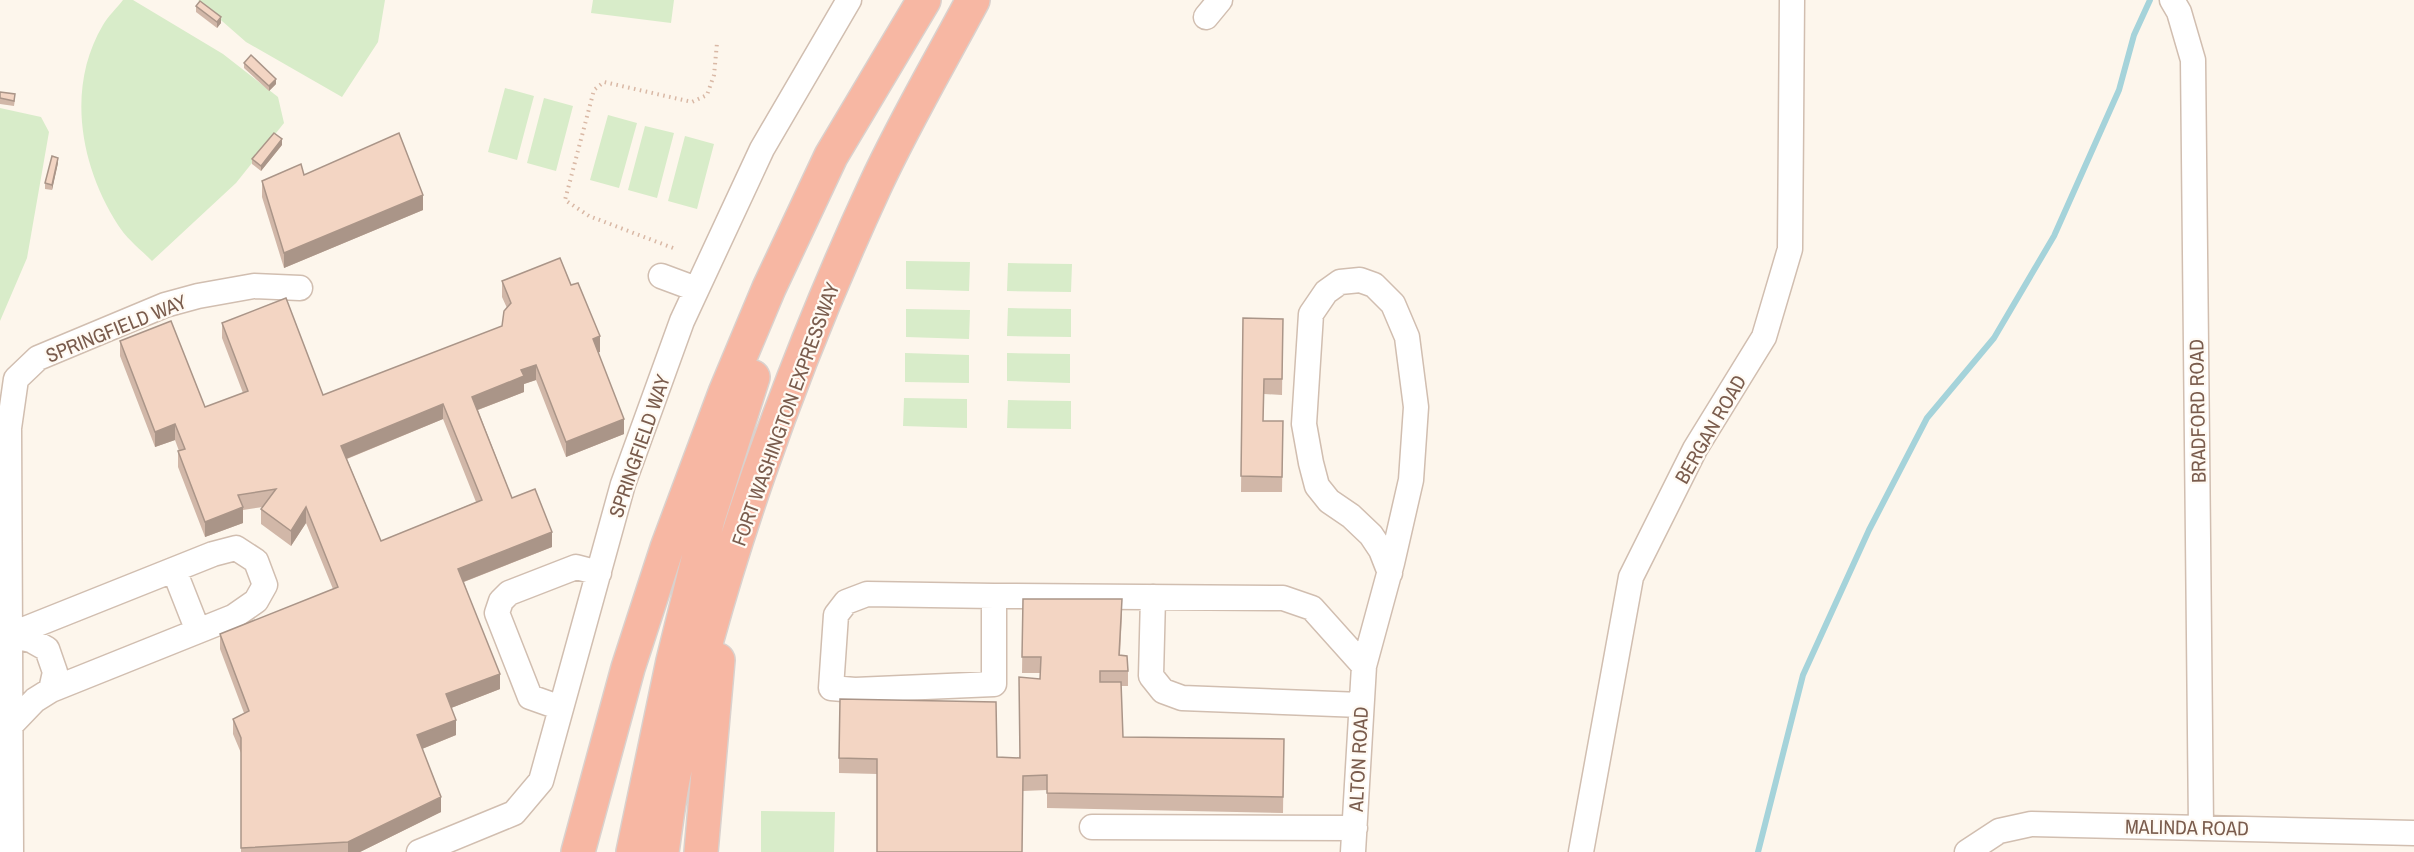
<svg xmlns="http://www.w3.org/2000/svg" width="2414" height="852" viewBox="0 0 2414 852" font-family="'Archivo Narrow',sans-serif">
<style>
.pitch{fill:#d8ecc9}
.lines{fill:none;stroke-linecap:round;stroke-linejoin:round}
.stream{stroke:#a5d3da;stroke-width:6}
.minor-casing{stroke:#d1beb0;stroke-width:27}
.highway-casing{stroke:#dad1cd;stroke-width:36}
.path{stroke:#d9b8a5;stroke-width:4;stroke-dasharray:1.5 4.5;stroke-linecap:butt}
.minor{stroke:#fff;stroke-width:24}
.highway{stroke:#f7b7a3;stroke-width:33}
.wall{fill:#d1b7a8;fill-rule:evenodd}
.shaded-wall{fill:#aa9588}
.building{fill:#f3d5c3;stroke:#aa9588;stroke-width:1.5;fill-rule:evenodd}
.labels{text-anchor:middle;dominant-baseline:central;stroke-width:4.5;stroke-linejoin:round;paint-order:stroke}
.street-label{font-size:20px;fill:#7a5c4d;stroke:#fffaf3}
</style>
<rect width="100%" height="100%" fill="#fdf6ec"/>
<!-- pitch -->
<path class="pitch" d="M123,0H133L223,54L278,97L284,123L236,183L152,261C141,250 126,238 118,225C80,166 66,87 103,25C108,16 117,8 123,0Z
M198,0H385L378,42L342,97L246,42Z
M593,0H674L671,23L591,13Z
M505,88L534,96L517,160L488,152Z
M544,98L573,106L556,171L527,163Z
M0,108L41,117L49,132L27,258L0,321Z
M608,115L637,123L619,188L590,180Z
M645,126L674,133L657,198L628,190Z
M685,136L714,144L697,209L668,201Z
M906,261L970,262L969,291L906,289Z
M1008,263L1072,264L1071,292L1007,291Z
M1008,308L1071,309V337L1007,336Z
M906,309L970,310L969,339L906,337Z
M905,353L969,355V383L905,382Z
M1007,353L1070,354V383L1007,381Z
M904,398L967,399V428L903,426Z
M1008,400L1071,401V429L1007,428Z
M761,811L835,812L834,852H761Z"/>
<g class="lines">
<!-- stream -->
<path class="stream" d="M1758,852L1803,675L1869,530L1927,418L1994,338L2054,236L2119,90L2134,35L2150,0"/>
<defs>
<path id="minor" d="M2172,0L2179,12L2193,60L2201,827
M1206,17L1220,0
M661,276L696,289
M174,570L198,631
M994,596V684L855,690L831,688L836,615L846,602L867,594L994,596H1008L1283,598L1312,608L1364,666
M1153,597L1151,676L1163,691L1182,698L1361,705
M10,635L213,554L236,548L256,561L265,585L256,601L233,617L51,690L35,700L11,725
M10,635L31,640L47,649L55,672L51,690
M561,708L530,697L497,613L501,601L509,593L576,567L599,573
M1092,827L1355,828
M11,852L9,428L16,379L38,358L165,305L198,296L254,286L300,288
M419,852L514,813L541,781L623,484L682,321L762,149L849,0
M1353,852L1364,666L1392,563L1411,480L1416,407L1407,337L1393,304L1374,285L1360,280L1340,282L1326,292L1311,314L1304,424L1311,463L1317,486L1329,501L1351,516L1371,535L1381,550L1390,573
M1581,852L1631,577L1695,449L1764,337L1790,249L1792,0
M1967,852L1999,831L2031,824L2414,833"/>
<path id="highway" d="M578,852L628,668L667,548L725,393L769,288L831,156L924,0
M633,852L673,661L708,519L753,377
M662,852C666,825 669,797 675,770C717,573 790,370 875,186C904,123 940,62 973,0
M701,852L718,660"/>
</defs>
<!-- minor casing -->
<use href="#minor" class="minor-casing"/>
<!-- highway casing -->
<use href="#highway" class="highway-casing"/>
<!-- path -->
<path class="path" d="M673,248L589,216L565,200L594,90L604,82L692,102L707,95L714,75L717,43"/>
<!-- minor -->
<use href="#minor" class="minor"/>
<!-- highway -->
<use href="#highway" class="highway"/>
</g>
<!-- wall -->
<path class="wall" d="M196,6L221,23L217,28L196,12Z
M244,63L276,84L269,91L244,68Z
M0,92L15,99L14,106L0,104Z
M282,145L261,171L252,164V159Z
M58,163L52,190L45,189V183Z
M304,175L423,210L284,268L262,197V181Z
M502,281L600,352H598L624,434L566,457L536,380L524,384V392L478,410L512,498L552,547L464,582L500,689L451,708L456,735L422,749L441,812L360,852H241V753L233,734V719L244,713L220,649V634L333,589L306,523L291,546L261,524V509L263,507L243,510V523L205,537L178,467V451H179L175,440L155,447L120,356V341L205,407L243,393L222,338V323L323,395L502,326L507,308L502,297ZM443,419L476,502L381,541L347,459Z
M1243,318L1283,319L1282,395L1264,394L1263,421H1283L1282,492H1241Z
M1023,599L1122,614L1120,655L1128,671V686H1121L1123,737L1284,739L1283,813L1047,808V790L1023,791L877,774L839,773V758L997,757L1019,758L1040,679V673H1022Z"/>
<!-- shaded-wall -->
<path class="shaded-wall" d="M221,17V23L217,28V22Z
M276,79V84L269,91V86Z
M282,139V145L261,171V166Z
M58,158V163L52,190V185Z
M423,195V210L284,268V253Z
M600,336V352L593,355V339Z
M536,365V380L524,384V392L472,412V397L521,370Z
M443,404V419L341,461V446Z
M624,419V434L566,457V442Z
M175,424V440L155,447V432Z
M243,507V523L205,537V522Z
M306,507V523L291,546V531Z
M552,532V547L458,584V569Z
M500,674V689L446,710V694Z
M456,720V735L417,751V735Z
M441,797V812L360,852H348V842Z"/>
<!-- building -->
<path class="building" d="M200,1L221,17L217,22L196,6Z
M251,55L276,79L269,86L244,63Z
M0,92L15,94L14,101L0,98Z
M274,133L282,139L261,166L252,159Z
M399,133L423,195L284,253L262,181L301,164L304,175Z
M52,156L58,158L52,185L45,183Z
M560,258L571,285L578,283L600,336L593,339L624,419L566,442L536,365L521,370L524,376L472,397L512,498L535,489L552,532L458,569L500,674L446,694L456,720L417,735L441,797L348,842L241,848V738L233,719L249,711L220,634L338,587L306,507L291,531L261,509L276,489L238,495L243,507L205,522L178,451L185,449L175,424L155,432L120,341L171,321L205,407L248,391L222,323L286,298L323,395L502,326L504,311L511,303L502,281ZM443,404L482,500L381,541L341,446Z
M1243,318L1283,319L1282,379H1264L1263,421H1283L1282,477L1241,476Z
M1023,599H1122L1119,655L1127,656L1128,671H1100V682H1121L1123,737L1284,739L1283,797L1047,793V775L1023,776L1022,852H877V759L839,758L840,699L996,702L997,757L1020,758L1019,677L1040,679L1041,657H1022Z"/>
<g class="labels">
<!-- street labels -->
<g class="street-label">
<text transform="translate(116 328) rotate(-22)">SPRINGFIELD WAY</text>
<text transform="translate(2197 411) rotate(-91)">BRADFORD ROAD</text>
<text transform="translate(785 414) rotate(-70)">FORT WASHINGTON EXPRESSWAY</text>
<text transform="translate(1710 429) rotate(-60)">BERGAN ROAD</text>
<text transform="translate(639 446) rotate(-71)">SPRINGFIELD WAY</text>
<text transform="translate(1358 759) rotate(-87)">ALTON ROAD</text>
<text transform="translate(2187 827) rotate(1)">MALINDA ROAD</text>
</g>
</g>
</svg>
